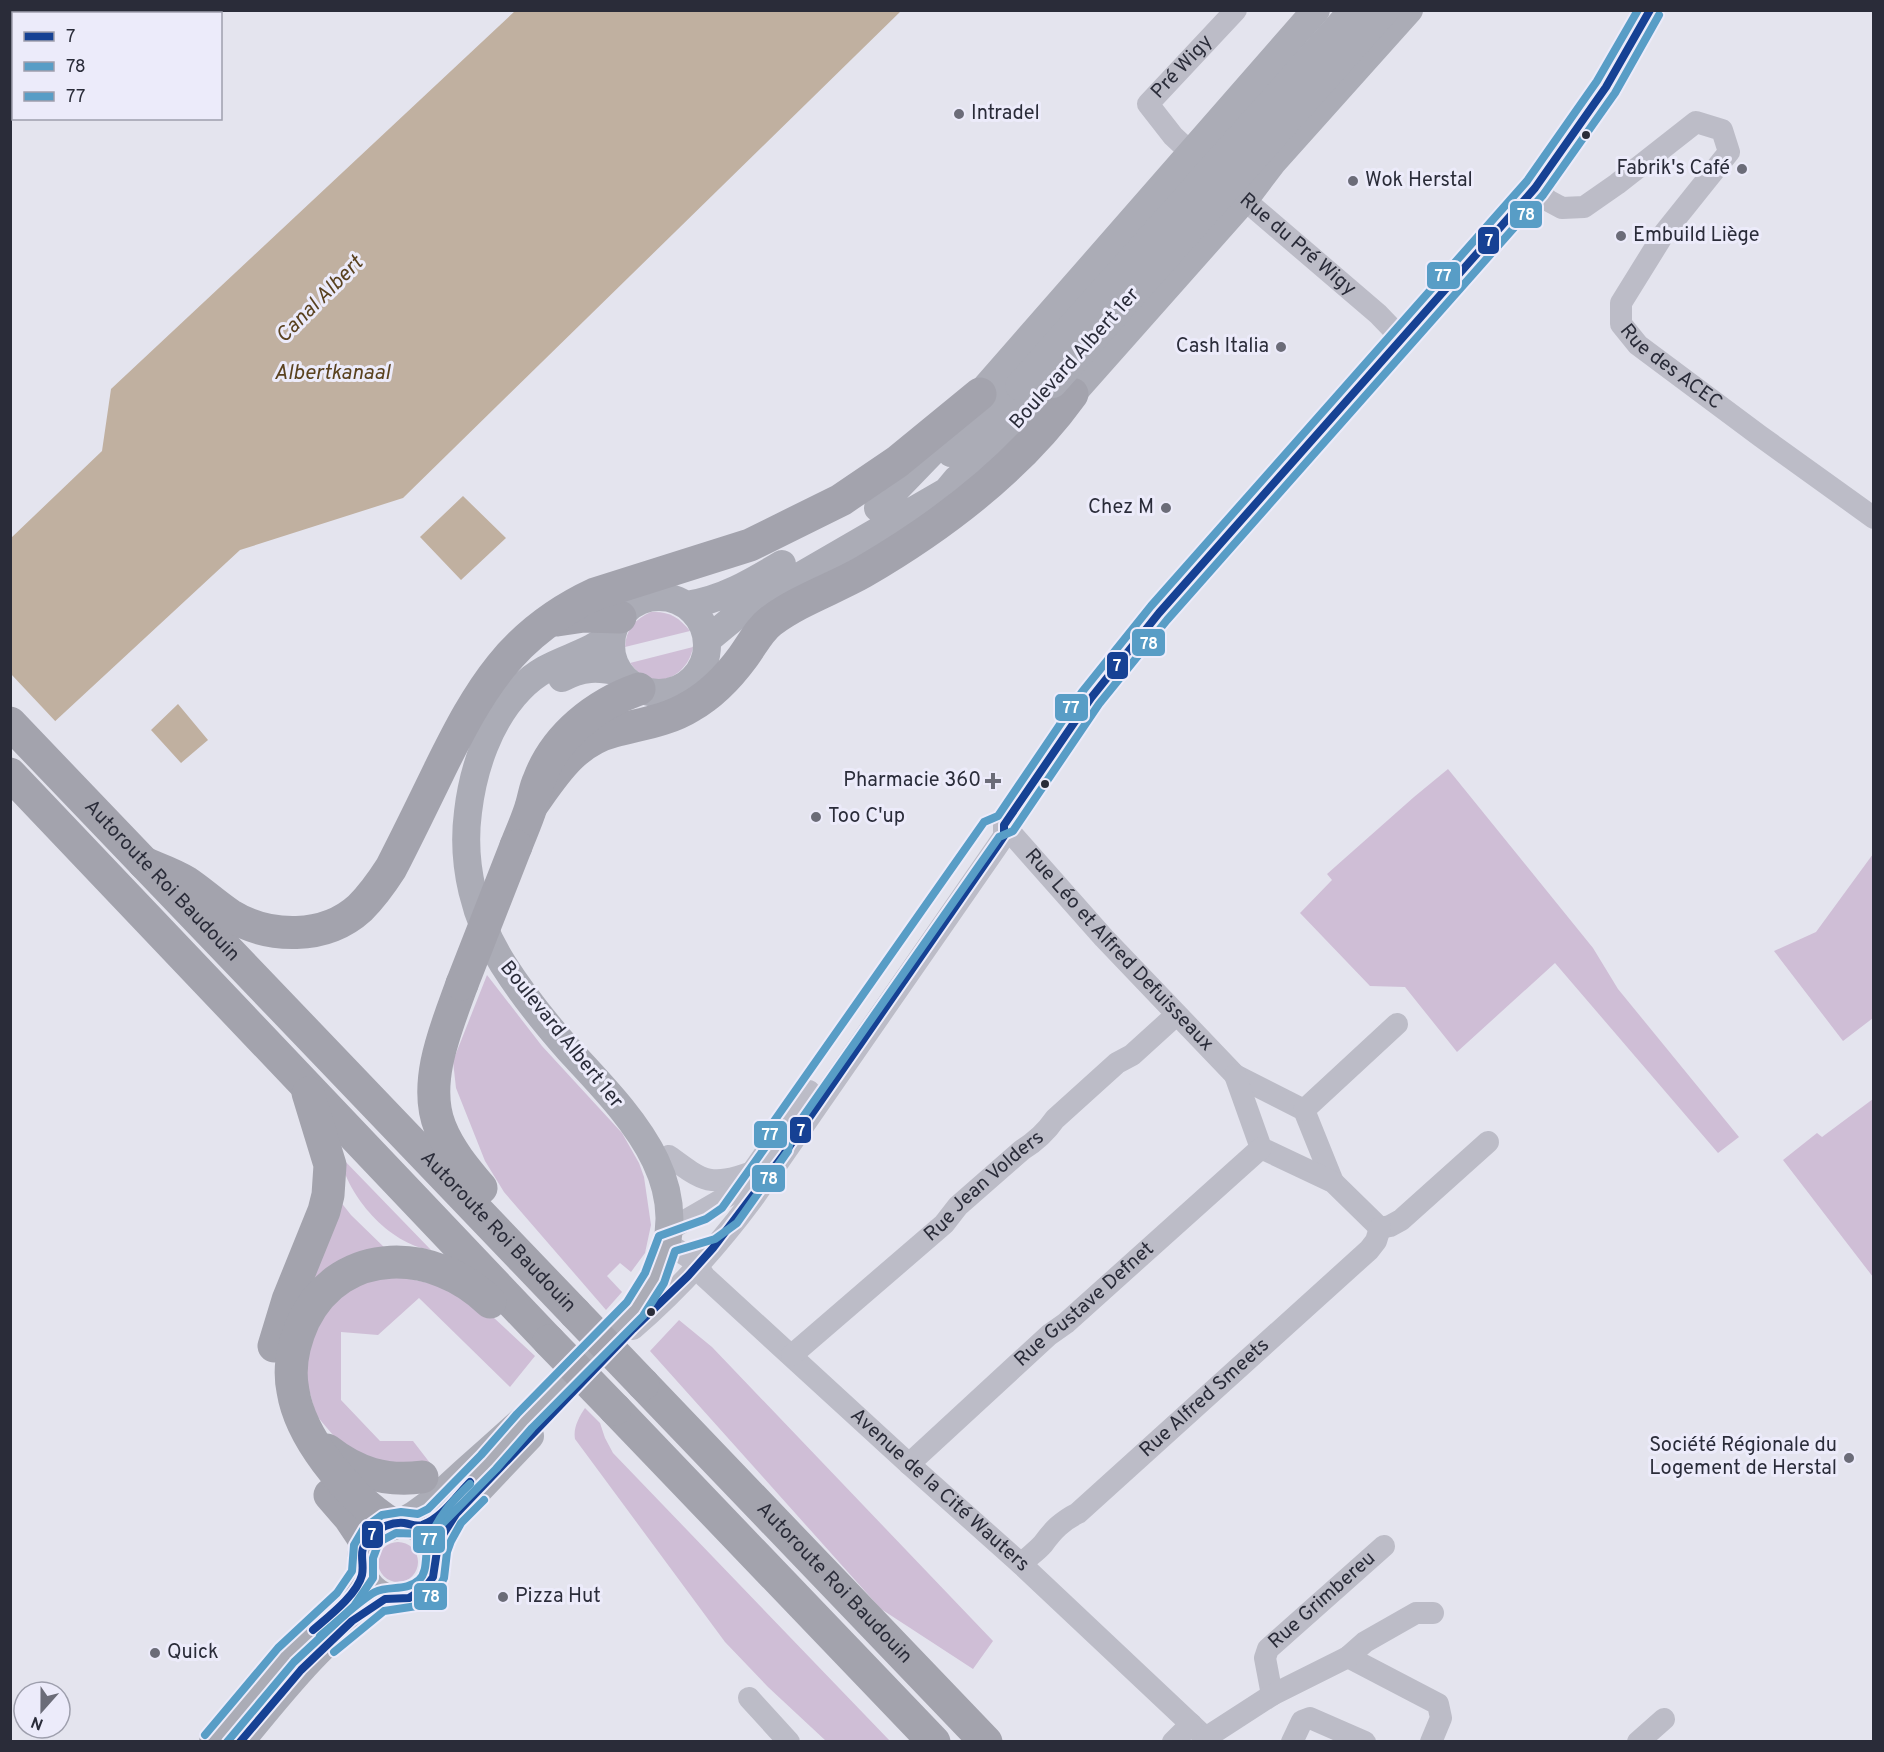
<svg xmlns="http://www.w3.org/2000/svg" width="1884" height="1752" viewBox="0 0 1884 1752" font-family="Overpass,sans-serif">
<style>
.green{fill:#cfbed6}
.water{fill:#c0b0a0}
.pier{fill:#e4e4ee}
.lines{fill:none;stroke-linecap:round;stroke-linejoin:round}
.minor{stroke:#bcbcc7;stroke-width:22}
.major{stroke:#abacb6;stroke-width:28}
.highway{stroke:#a3a3ad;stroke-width:33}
.major-bridge{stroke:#abacb6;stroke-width:28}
.highway-bridge{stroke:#a3a3ad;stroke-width:33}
.bus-1-casing{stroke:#ecebfa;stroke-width:12}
.bus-2-casing{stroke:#ecebfa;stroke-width:12}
.bus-3-casing{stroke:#ecebfa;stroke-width:12}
.bus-1{stroke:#164194;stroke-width:8}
.bus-2{stroke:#589dc6;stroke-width:8}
.bus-3{stroke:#589dc6;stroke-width:8}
.poi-dot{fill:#6b6c78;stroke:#ecebfa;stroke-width:2}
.bus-dot{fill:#2a2c39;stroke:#ecebfa;stroke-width:2}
.labels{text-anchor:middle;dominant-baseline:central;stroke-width:6;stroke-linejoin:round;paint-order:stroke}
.street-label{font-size:20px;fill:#2a2c39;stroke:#ecebfa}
.poi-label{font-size:20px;fill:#2a2c39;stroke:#ecebfa;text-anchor:start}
.water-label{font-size:21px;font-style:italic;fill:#5a421f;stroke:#ecebfa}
.line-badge{stroke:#ecebfa;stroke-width:2}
.badge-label{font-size:16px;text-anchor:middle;font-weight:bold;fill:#fff}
</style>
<rect width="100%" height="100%" fill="#e4e4ee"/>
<!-- green -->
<path class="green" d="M651,612C669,611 679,617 690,631L625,647C626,629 635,619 651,612Z
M693,647C689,672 662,690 640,673C636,671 633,666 630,663Z
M1448,769L1593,948L1618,989L1739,1137L1718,1153L1555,963L1457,1052L1405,987L1370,986L1300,913L1332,880L1327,874L1414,797Z
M1873,854V1018L1843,1041L1774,951L1816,932Z
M487,975L542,1046L622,1133L639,1163L644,1177L651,1225L645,1253L631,1272L620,1263L607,1276L622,1292L606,1310L504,1192L485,1161L456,1088L453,1061Z
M1873,1099V1277L1783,1160L1817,1133L1822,1137Z
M340,1156L431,1250C389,1244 347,1196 340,1156Z
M336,1196L351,1215L388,1251L295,1312Z
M377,1271L466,1292L535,1356L510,1387L419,1298L378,1335L341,1332V1400L380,1441H413L430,1463L399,1473L349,1454L316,1415L305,1375L313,1324L346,1285Z
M679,1320L712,1347L993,1641L973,1669L881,1609L650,1351Z
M585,1408L600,1423L605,1438L613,1453L890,1741H826L768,1687L725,1642L575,1439C573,1428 579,1417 585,1408Z
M378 1562a20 20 0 1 1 40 0a20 20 0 1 1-40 0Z"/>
<!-- water -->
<path class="water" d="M515,11H901L403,498L240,550L11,762V538L102,451L111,389Z
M463,496L506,538L461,580L420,537Z
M178,704L208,740L181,763L151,730Z"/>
<!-- pier -->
<path class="pier" d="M11,674L57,723L10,765Z"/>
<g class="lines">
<!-- minor -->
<g class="minor">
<path id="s1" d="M1203,164L1173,136L1148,104L1236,10"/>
<path id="s2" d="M1535,188L1549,201L1562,208L1584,207L1617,184L1696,122L1722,130L1729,152L1665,232L1621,303V324L1638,345L1760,436L1874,518"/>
<path id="s3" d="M1232,189L1378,314L1402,339"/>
<path id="s4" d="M1004,825L1104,938L1235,1075L1304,1110L1333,1182"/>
<path d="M1235,1075L1261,1148L1333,1182L1380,1228"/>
<path d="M1304,1110L1397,1024"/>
<path d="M669,1156C704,1182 710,1187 752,1172"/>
<path d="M1380,1228L1390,1226L1401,1220L1488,1142"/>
<path d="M669,1230L740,1189L809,1091"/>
<path id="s5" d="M667,1243L693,1260L705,1277L909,1464L1021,1564L1210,1742"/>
<path d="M633,1329C677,1291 717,1247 752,1200L998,845L1004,836V825L1091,698L1159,613L1535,188L1606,87L1650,10"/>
<path id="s6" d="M792,1355L944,1224L958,1206L1022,1150C1035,1142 1046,1132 1055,1119L1117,1063L1132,1055L1176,1015"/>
<path id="s7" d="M909,1464L1049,1335L1066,1323L1261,1148"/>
<path id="s8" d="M1021,1564C1028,1557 1037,1551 1043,1544C1053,1530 1062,1521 1078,1513L1369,1250L1376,1241L1380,1228"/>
<path d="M1348,1657L1438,1704L1441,1718L1431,1742"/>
<path id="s9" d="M1272,1695L1265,1658L1268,1649L1384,1546"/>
<path d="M749,1698L789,1742"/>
<path d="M1207,1737L1272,1695L1348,1657L1365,1642L1416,1613H1433"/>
<path d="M1173,1742L1191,1724"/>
<path d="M1292,1742L1302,1721L1310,1718L1365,1742"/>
<path d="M1638,1742L1664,1719"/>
</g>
<!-- major -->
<path class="major" d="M1055,408L1072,394L1244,200L1272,163L1409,10
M951,453L987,420L1019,386
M947,491L962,485L991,464
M878,508L933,451L980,394L1316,10
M611 645a48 48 0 1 1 96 0a48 48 0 1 1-96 0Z
M686,605C722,600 752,582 782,564
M707,640L747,607L947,491L957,479L1000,442L1053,384
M562,678C582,667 598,667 619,672
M361 1561a38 38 0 1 1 76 0a38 38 0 1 1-76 0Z
M400,1523C429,1508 446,1488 470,1467C507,1434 544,1402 579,1367C604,1340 636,1314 653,1281C703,1186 629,1115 569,1050C546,1024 522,994 503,964C475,920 461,865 468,812C473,769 489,721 520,689C549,658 581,660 612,635
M436,1553L448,1524L456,1514L530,1436
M213,1742L286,1655L345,1600L363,1574
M240,1742C281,1693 331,1626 388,1598"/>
<!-- highway -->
<g class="highway">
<path d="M557,620L584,616L620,617"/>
<path id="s10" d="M10,723L575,1313"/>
<path d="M10,774L549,1341"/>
<path d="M532,805C554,774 574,741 614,731C640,724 667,721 691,706C712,694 729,676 743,657C752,645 759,630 771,621C799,600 833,589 863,572C942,526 1018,469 1072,394"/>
<path d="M516,846C521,833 527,820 531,807C534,798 535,788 539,780C555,736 596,704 639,689"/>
<path d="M144,863C158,869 173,874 186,882C201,892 215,905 230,915C269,939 325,940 360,908C372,896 382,882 391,868C408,835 424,802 440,769C479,690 511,633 595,594L750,545L841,500L897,462L980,394"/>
<path d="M462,984C447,1026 422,1082 440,1127C449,1150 465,1169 481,1188"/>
<path d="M274,1346L288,1300L324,1211L328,1195L330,1165L308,1093"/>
<path id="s11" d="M643,1384L986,1742"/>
<path d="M615,1409L934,1742"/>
<path d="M327,1450C356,1473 386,1482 422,1477"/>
<path d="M330,1495L350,1518L366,1542"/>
<path d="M392,1524C365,1508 345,1486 326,1461C311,1441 297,1416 293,1391C288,1367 294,1342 304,1320C342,1244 435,1248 490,1302"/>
</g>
<!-- major-bridge -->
<path class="major-bridge" d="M1053,384L1386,10
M1019,386L1353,10"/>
<!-- highway-bridge -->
<path class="highway-bridge" d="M462,984L516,846
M575,1313L643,1384
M549,1341L615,1409"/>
<defs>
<path id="bus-1" d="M313,1630C328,1617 357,1595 362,1575C365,1560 356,1551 371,1536C379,1527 392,1522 404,1523C411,1524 415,1527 422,1525C442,1518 456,1496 470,1482
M240,1742L301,1670L352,1621L385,1599L409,1598L425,1588L433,1577L437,1551L442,1536L456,1514L633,1329L688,1276L713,1248L782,1157L998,845L1004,836V825L1091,698L1159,613L1535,188L1606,87L1650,10"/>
<path id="bus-2" d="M334,1652L384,1611L417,1606L437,1592L444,1578L447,1552L451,1541L461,1523L484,1500
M227,1742L294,1662L354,1606L373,1578V1558L379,1542L396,1533L426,1534L442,1524L496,1469L532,1428L643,1316L664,1283L675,1251L715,1239L737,1223L788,1151L791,1134L999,837L1013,831L1099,704L1167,620L1543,195L1615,93L1659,15"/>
<path id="bus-3" d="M320,1636C335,1624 360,1600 375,1592C389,1585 406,1592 419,1580C429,1571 424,1552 429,1540C438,1517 452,1501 470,1484
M205,1735L278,1648L337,1593L352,1571L354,1545L364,1528L382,1515L401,1512L418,1514L428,1509L481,1455L517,1414L627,1302L645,1273L659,1236L706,1219L722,1208L769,1142L772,1124L984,822L998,816L1082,692L1151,606L1527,181L1597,81L1638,10"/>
</defs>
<!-- bus-1 casing -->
<use href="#bus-1" class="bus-1-casing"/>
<!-- bus-2 casing -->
<use href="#bus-2" class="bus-2-casing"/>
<!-- bus-3 casing -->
<use href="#bus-3" class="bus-3-casing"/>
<!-- bus-1 -->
<use href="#bus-1" class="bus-1"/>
<!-- bus-2 -->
<use href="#bus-2" class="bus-2"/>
<!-- bus-3 -->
<use href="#bus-3" class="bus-3"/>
</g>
<!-- markers -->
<g class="poi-dot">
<circle cx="959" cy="114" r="6"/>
<circle cx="1742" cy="169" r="6"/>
<circle cx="1353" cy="181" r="6"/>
<circle cx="1621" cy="236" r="6"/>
<circle cx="1281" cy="347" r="6"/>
<circle cx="1166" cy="508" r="6"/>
<path d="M990 772h6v6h6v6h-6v6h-6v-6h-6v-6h6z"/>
<circle cx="816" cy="817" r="6"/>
<circle cx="1849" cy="1458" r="6"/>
<circle cx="503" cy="1597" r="6"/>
<circle cx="155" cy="1653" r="6"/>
</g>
<g class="bus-dot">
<circle cx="1586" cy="135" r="5"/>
<circle cx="1045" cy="784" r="5"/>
<circle cx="651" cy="1312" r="5"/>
</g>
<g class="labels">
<!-- street labels -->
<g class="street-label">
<text stroke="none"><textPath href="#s1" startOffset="132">Pré Wigy</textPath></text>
<text stroke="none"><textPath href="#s3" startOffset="86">Rue du Pré Wigy</textPath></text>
<text transform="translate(1075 359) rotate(-48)">Boulevard Albert 1er</text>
<text stroke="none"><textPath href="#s2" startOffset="520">Rue des ACEC</textPath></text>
<text stroke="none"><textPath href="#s10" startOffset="219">Autoroute Roi Baudouin</textPath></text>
<text stroke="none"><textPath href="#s4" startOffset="170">Rue Léo et Alfred Defuisseaux</textPath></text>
<text transform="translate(561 1035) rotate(51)">Boulevard Albert 1er</text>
<text stroke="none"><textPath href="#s6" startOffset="256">Rue Jean Volders</textPath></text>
<text stroke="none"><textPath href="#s10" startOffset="705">Autoroute Roi Baudouin</textPath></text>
<text stroke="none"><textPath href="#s7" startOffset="237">Rue Gustave Defnet</textPath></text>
<text stroke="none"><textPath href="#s8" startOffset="248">Rue Alfred Smeets</textPath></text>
<text stroke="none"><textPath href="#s5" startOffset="369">Avenue de la Cité Wauters</textPath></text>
<text stroke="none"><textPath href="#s11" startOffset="276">Autoroute Roi Baudouin</textPath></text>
<text stroke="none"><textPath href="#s9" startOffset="120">Rue Grimbereu</textPath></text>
</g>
<!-- poi labels -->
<g class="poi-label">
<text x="971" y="114">Intradel</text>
<text x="1730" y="169" text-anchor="end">Fabrik's Café</text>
<text x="1365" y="181">Wok Herstal</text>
<text x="1633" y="236">Embuild Liège</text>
<text x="1269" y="347" text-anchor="end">Cash Italia</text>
<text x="1154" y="508" text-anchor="end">Chez M</text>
<text x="981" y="781" text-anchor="end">Pharmacie 360</text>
<text x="828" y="817">Too C'up</text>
<text x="1837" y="1446" text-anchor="end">Société Régionale du<tspan x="1837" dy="23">Logement de Herstal</tspan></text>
<text x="515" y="1597">Pizza Hut</text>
<text x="167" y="1653">Quick</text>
</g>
<!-- water labels -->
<g class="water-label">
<text transform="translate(320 300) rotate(-45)">Canal Albert</text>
<text x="332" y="373">Albertkanaal</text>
</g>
</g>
<g class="line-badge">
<rect x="1509" y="200" width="34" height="29" rx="6" fill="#589dc6"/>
<rect x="1477" y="226" width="23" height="29" rx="6" fill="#164194"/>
<rect x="1426" y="261" width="35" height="29" rx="6" fill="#589dc6"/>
<rect x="1131" y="628" width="35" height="29" rx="6" fill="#589dc6"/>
<rect x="1106" y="651" width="23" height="29" rx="6" fill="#164194"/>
<rect x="1054" y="693" width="35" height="29" rx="6" fill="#589dc6"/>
<rect x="789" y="1116" width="23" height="28" rx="6" fill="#164194"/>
<rect x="753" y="1120" width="35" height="29" rx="6" fill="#589dc6"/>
<rect x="751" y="1164" width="35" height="29" rx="6" fill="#589dc6"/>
<rect x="361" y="1520" width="23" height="29" rx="6" fill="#164194"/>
<rect x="412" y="1525" width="34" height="29" rx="6" fill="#589dc6"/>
<rect x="413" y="1582" width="35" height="29" rx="6" fill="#589dc6"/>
</g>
<g class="badge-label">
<text x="1526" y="220">78</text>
<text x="1489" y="246">7</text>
<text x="1443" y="281">77</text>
<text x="1149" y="649">78</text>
<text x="1117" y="671">7</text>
<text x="1071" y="713">77</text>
<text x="801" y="1136">7</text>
<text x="770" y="1140">77</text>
<text x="769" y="1184">78</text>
<text x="372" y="1540">7</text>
<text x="429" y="1545">77</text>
<text x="431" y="1602">78</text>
</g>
<!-- border -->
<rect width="1884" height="1752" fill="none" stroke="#2a2c39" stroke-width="24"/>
<!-- legend -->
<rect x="12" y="12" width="210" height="108" fill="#ecebfa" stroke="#9e9fad" stroke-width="1.5"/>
<rect x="24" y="32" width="30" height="9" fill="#164194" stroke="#9e9fad" stroke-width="1.5"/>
<text x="66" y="42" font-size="18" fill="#2a2c39">7</text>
<rect x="24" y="62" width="30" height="9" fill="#589dc6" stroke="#9e9fad" stroke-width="1.5"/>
<text x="66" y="72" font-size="18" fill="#2a2c39">78</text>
<rect x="24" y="92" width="30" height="9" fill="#589dc6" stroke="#9e9fad" stroke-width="1.5"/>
<text x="66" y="102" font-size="18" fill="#2a2c39">77</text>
<!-- north arrow -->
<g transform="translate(42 1710) rotate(201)"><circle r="28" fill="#ecebfa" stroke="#9e9fad" stroke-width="1.5"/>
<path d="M0-4.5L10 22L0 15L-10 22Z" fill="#6b6c78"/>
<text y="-9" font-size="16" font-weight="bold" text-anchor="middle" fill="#2a2c39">N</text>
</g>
</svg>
